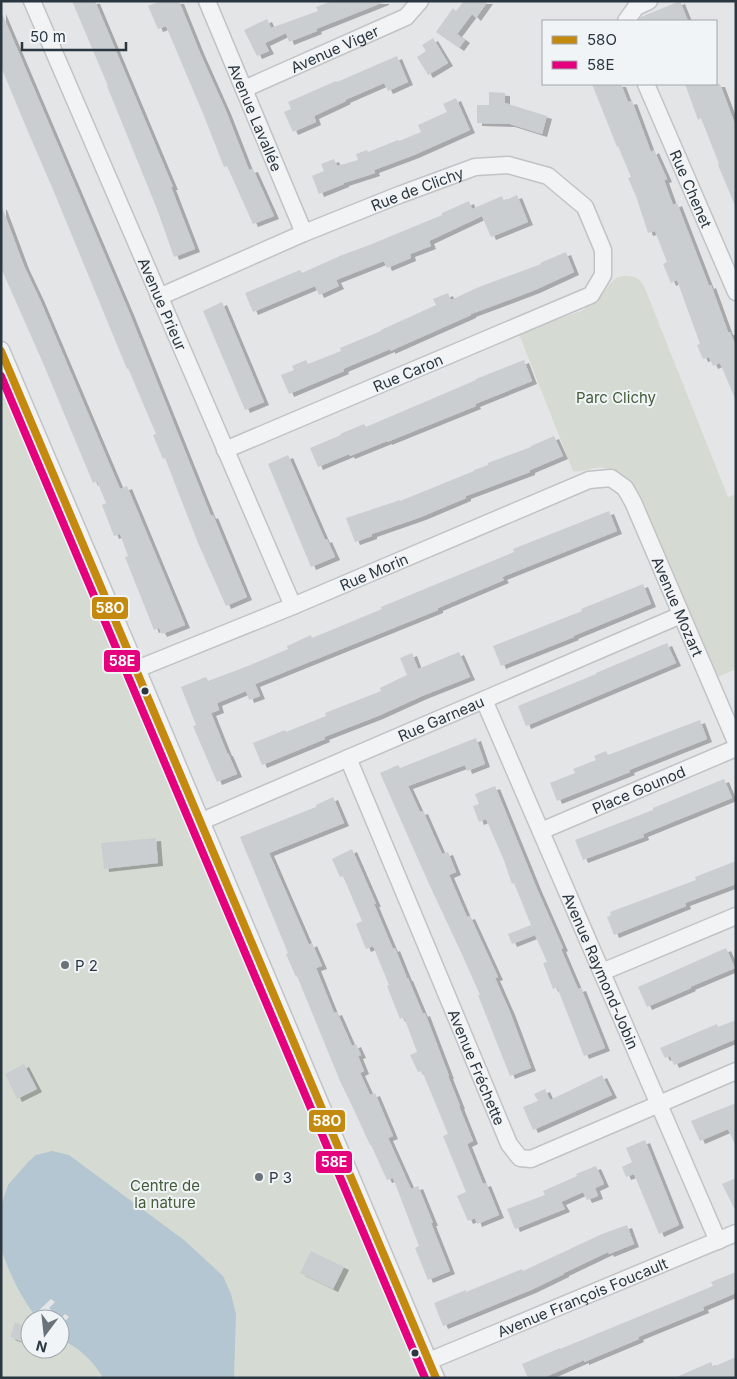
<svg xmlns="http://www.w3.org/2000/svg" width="737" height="1379" viewBox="0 0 737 1379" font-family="Inter,sans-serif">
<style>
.green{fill:#d5dbd3;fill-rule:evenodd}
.water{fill:#b3c6d1}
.pier{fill:#e3e5e7}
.building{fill:#cbced0;filter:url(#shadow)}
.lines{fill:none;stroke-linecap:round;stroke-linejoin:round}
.street-casing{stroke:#c1c3c5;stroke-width:19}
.street{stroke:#f2f3f5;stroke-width:16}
.bus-1-casing{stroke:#f1f4f7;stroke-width:11}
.bus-2-casing{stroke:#f1f4f7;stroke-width:11}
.bus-1{stroke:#c48a10;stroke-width:8}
.bus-2{stroke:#e5007d;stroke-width:8}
.bus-dot{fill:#2a3640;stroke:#f1f4f7;stroke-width:2}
.poi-dot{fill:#6b737a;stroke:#f1f4f7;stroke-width:2}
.labels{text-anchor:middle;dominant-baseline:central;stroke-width:4;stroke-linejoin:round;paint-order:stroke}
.street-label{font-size:15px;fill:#2a3640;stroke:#f1f4f7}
.park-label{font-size:15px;fill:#445b38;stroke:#f1f4f7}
.poi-label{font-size:15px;fill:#2a3640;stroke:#f1f4f7;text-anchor:start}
.line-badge{stroke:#f1f4f7;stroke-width:2}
.badge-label{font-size:14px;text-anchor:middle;font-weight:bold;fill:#fff}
</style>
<defs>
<filter id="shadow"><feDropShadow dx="5" dy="3" stdDeviation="0" flood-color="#0004"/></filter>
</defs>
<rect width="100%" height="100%" fill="#e3e5e7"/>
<!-- green -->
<path class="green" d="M622,276C633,276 638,276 644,286L728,497L736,494V669L713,679L618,476C615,474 611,470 607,469C595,464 584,474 573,471L519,334L581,311L601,297L609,285L616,278Z
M1,381L420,1378H1ZM30,1319H60V1349H30Z"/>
<!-- water -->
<path class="water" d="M52,1151L69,1155L184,1240L223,1276L231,1294L236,1314L234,1378H103C93,1360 78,1347 60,1339V1319H37L35,1316C20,1295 8,1272 1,1247V1206L8,1185L29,1161L36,1155Z"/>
<!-- pier -->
<path class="pier" d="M51,1299L55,1302L49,1308L60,1319L65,1314L69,1317L60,1326V1319H40L35,1314Z"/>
<!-- building -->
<path class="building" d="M72,1H95L173,187H171L195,249L174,257L157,209L107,86H108Z
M160,1H179L200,53L226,111L249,170L253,169L274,216L253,224L227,166L224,167L204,116L166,26L158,29L148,6Z
M332,1H384V2L316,29L317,31L289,42L286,33L265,43L269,51L257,56L244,30L267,19L271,28L318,11L316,7Z
M464,1H488L476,18L472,14L457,34L465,40L459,48L436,32L453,8L456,11Z
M680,1L688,21H638L641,17Z
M1,11L129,312L211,516L213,515L247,597L226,606L198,543L165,458L163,459L153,435L156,434L128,368L127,369L54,192L29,134L1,67Z
M433,38L448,63L428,75L417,57L426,51L422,45Z
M397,56L408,82L388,91L384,83L345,100L346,101L314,116L316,122L293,132L284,112L291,109L288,102L336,81L337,82Z
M592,84H621L628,102L632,101L651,152L654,150L667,179L664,180L673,205L677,203L709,286L711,285L728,332H730L736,346V401L720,363L713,366L709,357L703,359L697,345L700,344L677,280L671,283L663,264L667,262L655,231L648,233L636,196L628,178L631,177L618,146L617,147Z
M685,84H720L736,127V208L718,165L719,164L701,118L698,120Z
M489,92L505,93V103L547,116L542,134L510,124L477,123V105H489Z
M456,98L470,130L414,155L374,170L375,173L344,183V184L319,194L312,176L324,171L321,164L334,159L337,166L358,160L356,154L367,150L368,152L398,140L399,141L421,132L418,125L447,112L443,104Z
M517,195L528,222L491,237L482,216L429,241L431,246L410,254L411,258L387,268L384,261L336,280L339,286L319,295L315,286L253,312L245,293L300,270L302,273L342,255L367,246L442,215V213L469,201L472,209L502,196L504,201Z
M1,207H2L24,266L40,300L120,489L127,486L185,625L162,634L159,628L154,630L125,557L128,556L120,534L114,536L102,505L106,503L97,481L93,483L43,363L1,268Z
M566,252L574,272L535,290L471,314V315L390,351V349L343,369L344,371L289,394L281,375L294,370L292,366L306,360L308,364L341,351L340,348L381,331V330L436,305L433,299L448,293L451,300L479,287L541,264L540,263Z
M222,302L264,402L245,410L203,311Z
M524,360L532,381L475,404L476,406L387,442V441L350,456L349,454L318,467L310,448L341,435L340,434L364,424L366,427L476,380V379Z
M554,436L563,456L530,470V472L466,496V498L421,517L372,534V536L355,542L346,518L400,500V501L474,471V470L488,465V463L531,447V446Z
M288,455L325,540L327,539L335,557L311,567L268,464Z
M609,511L617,531L502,577L504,580L438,608V610L255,684L260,696L249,700L246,691L217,703L219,710L211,713L227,753H228L237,774L217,782L193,726L196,725L181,687L206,677L208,681L248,666L288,649L287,646L311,635L312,638L382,609L381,607L514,552L513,549Z
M643,584L651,604L573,636L574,637L501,666L493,646L582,611L581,609Z
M667,643L676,663L526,726L518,706L596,674V673Z
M459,652L470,677L422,696L378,716L324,737L325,739L262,765L253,743L285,730L286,732L326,716L325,713L381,691L380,688L407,675L400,658L412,653L418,669Z
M700,720L707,739L629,770L630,772L557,801L550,783L575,773L573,769L596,760L594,756L606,751L608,755Z
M476,738L485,764L467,771L465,765L408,786L420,812L423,811L442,854L448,852L456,872L449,875L467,917L470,916L498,977L495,978L510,1012L531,1068L510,1076L478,995H480L460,950L429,884L380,773L398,765L400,768Z
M724,779L732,798L643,834L644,837L583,860L575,840L653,810V808Z
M495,786L537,889L563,948L561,949L578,989L581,988L605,1048L584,1056L557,987L553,989L543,963L547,962L535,935L512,944L508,934L531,925L514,883L512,884L503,858L486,819L479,822L473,806L479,804L475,794Z
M333,797L344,823L269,853L309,945L312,943L322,966L316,968L334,1013L337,1012L352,1046L356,1044L361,1055L358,1056L364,1071L360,1073L370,1095L375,1093L393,1136L388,1138L411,1189L418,1186L433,1223H431L450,1271L428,1280L415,1248L419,1246L393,1178L387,1180L371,1145H370L355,1112L340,1081L297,976L296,977L286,954L288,953L240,837L316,807V805Z
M156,838L158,863L104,869L101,843Z
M352,849L376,904H374L393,949L395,948L407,978H408L423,1014L425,1013L449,1076H448L460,1106H459L473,1141L467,1144L483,1184L486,1183L499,1215L477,1224L475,1218L468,1221L457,1196L466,1192L443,1136L448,1134L422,1071L418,1072L410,1055L417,1052L404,1017L400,1019L387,986L389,985L373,946L366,949L356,924L362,921L343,876L340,877L332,859Z
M736,861V884L685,903L686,906L614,935L607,917L611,915L610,912L696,880L695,877Z
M726,948L735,968L690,987L691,988L647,1007L638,987Z
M736,1020V1039L674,1065L670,1056L665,1058L660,1048L717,1024L718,1027Z
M24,1064L37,1089L17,1099L5,1074Z
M602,1075L612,1095L533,1130L523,1107L538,1101L534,1094L545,1089L550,1100Z
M736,1103V1147L728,1129L700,1141L691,1121Z
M645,1140L679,1225L659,1234L634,1174L626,1177L622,1167L632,1162L626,1148Z
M596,1166L604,1184L595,1188L598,1196L587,1200L583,1192L561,1202L565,1209L515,1229L507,1209L545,1195L543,1191L577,1176L576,1174Z
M736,1178V1212L722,1184Z
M627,1225L634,1244L609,1254L608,1252L564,1273V1274L531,1290L443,1326L434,1303L466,1290V1292L522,1269L523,1271L602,1234Z
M311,1251L344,1267L333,1289L300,1273Z
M736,1272V1293L703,1307L704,1310L638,1337L639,1339L584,1362V1360L543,1378H528L522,1364L560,1348V1349L713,1286L711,1282Z
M15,1322L30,1328L26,1343L10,1337Z
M736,1357V1378H674L711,1362L713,1367Z"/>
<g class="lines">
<defs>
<g id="street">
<path id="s1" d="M32,1L293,606"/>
<path id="s2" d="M207,1L304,233"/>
<path d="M626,21L636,7L649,1"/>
<path id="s3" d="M646,84L736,292"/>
<path id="s4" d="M244,89L406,17L420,1"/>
<path id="s5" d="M159,297L304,233L399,195L475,167L508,165L548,176L585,207L603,250V275L591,295L225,450"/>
<path d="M1,350L137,669L436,1378"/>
<path id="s6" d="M137,669L293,606L589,480L611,478L625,488L633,502L736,742"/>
<path id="s7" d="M484,700L718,1241"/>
<path id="s8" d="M348,758L509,1144L520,1158L531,1159L736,1071"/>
<path id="s9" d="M202,821L681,615"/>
<path id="s10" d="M541,831L736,748"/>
<path d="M602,972L736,916"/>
<path id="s11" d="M429,1361L736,1233"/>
</g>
</defs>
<!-- street casing -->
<use href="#street" class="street-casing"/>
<!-- street -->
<use href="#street" class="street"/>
<defs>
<path id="bus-1" d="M1,351L436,1378"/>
<path id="bus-2" d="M1,376L425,1378"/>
</defs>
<!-- bus-1 casing -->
<use href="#bus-1" class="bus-1-casing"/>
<!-- bus-2 casing -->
<use href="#bus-2" class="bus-2-casing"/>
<!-- bus-1 -->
<use href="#bus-1" class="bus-1"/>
<!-- bus-2 -->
<use href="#bus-2" class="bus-2"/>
</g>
<!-- markers -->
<g class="bus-dot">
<circle cx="145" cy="691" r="4.5"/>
<circle cx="415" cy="1353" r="4.5"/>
</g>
<g class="poi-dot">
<circle cx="65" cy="965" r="5"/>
<circle cx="259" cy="1177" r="5"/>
</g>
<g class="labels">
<!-- street labels -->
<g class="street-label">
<text stroke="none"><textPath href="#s4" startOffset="99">Avenue Viger</textPath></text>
<text stroke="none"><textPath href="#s2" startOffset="126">Avenue Lavallée</textPath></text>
<text stroke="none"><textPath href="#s3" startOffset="114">Rue Chenet</textPath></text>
<text stroke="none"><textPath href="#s5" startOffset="280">Rue de Clichy</textPath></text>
<text stroke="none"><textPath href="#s1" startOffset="330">Avenue Prieur</textPath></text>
<text transform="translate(408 373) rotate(-23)">Rue Caron</text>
<text stroke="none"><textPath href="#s6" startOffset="256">Rue Morin</textPath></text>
<text stroke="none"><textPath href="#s6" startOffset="659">Avenue Mozart</textPath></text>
<text stroke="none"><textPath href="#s9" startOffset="260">Rue Garneau</textPath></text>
<text stroke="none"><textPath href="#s10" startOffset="106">Place Gounod</textPath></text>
<text stroke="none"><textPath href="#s7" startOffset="295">Avenue Raymond-Jobin</textPath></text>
<text stroke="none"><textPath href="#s8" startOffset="335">Avenue Fréchette</textPath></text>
<text stroke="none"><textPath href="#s11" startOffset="166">Avenue François Foucault</textPath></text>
</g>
<!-- park labels -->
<g class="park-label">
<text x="616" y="397">Parc Clichy</text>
<text x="165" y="1185">Centre de<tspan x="165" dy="17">la nature</tspan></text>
</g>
<!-- poi labels -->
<g class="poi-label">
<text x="75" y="965">P 2</text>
<text x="269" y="1177">P 3</text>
</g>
</g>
<g class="line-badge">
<rect x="91" y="596" width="38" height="24" rx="5" fill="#c48a10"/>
<rect x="103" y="649" width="38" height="24" rx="5" fill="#e5007d"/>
<rect x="308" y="1109" width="38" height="24" rx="5" fill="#c48a10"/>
<rect x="315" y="1150" width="38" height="24" rx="5" fill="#e5007d"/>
</g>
<g class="badge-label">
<text x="110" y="613">58O</text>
<text x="122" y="666">58E</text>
<text x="327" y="1126">58O</text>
<text x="334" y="1167">58E</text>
</g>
<!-- border -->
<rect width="737" height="1379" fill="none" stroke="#2a3640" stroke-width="5"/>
<!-- legend -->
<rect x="542" y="20" width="175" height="65" fill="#f1f4f7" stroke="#a1a8ae"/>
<rect x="552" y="36" width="25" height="8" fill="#c48a10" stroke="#a1a8ae"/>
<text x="587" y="45" font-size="15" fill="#2a3640">58O</text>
<rect x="552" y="61" width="25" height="8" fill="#e5007d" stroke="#a1a8ae"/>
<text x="587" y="70" font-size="15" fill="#2a3640">58E</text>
<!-- north arrow -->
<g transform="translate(45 1334) rotate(195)"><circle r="24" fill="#f1f4f7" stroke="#a1a8ae"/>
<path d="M0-4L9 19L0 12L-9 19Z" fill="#6b737a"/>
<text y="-8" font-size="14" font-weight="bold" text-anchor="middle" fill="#2a3640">N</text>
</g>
<!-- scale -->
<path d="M22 42v8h104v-8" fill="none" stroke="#2a3640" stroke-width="2.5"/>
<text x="30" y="42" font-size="15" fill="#2a3640" stroke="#f1f4f7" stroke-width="4" paint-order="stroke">50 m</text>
</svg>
